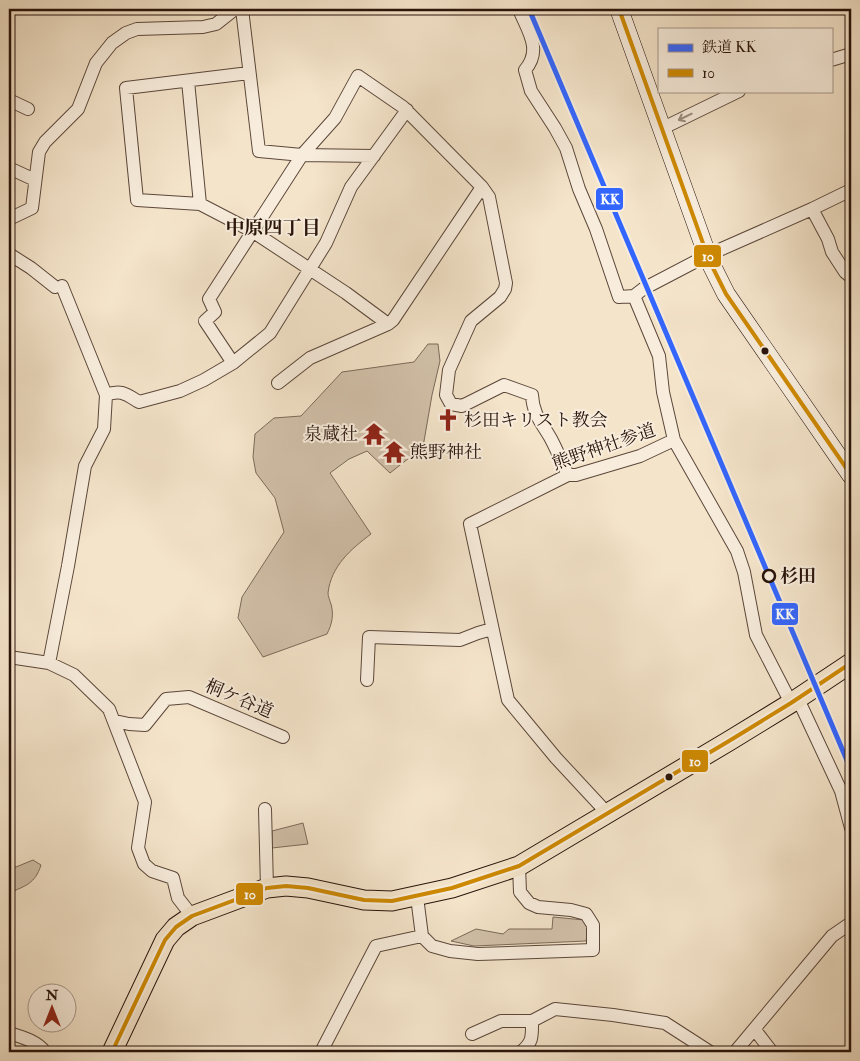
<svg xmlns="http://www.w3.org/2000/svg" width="860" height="1061" viewBox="0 0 860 1061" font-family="'IM FELL Double Pica','Noto Serif JP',serif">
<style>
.green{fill:#d1c0a9;stroke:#7c6a5a}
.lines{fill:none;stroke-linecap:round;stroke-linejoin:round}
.street-casing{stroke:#5b473a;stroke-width:14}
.secondary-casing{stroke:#28130a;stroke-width:19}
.primary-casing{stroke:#28130a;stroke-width:21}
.street{stroke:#f8eddd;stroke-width:12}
.secondary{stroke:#f8eddd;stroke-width:18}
.primary{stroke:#f4e4ca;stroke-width:19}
.bus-1-casing{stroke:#f8eddd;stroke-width:8}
.bus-1{stroke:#ce8902;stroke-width:4}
.rail-1-casing{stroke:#f8eddd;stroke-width:9}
.rail-1{stroke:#36f;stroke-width:5}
.oneway{stroke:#9a8b7e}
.bus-dot{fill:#28130a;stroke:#f8eddd;stroke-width:2}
.stop-dot{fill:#f8eddd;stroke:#28130a;stroke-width:2.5}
.labels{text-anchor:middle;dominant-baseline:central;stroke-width:4;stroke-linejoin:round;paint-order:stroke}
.poi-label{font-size:18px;fill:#28130a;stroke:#f8eddd;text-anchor:start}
.street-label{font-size:18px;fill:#28130a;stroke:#f8eddd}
.stop-label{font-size:18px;font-weight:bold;fill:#28130a;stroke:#f8eddd;text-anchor:start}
.neighbourhood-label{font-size:19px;font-weight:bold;fill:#28130a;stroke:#f8eddd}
.line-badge{stroke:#f8eddd;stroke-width:2}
.badge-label{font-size:14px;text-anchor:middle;font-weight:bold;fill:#fff}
</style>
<rect width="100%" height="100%" fill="#f4e4ca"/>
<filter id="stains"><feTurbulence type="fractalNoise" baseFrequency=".004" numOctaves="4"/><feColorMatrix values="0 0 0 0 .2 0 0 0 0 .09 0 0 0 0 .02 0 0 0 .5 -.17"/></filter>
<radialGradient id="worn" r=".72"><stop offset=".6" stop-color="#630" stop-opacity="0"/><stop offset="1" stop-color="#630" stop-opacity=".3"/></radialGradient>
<!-- green -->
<path class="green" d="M428,344H438L440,361L432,395L423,447L390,473L367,451L349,459L330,473L371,534C351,549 331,566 328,593C328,596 330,601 331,604C334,615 332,624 327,634L263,657L238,618L242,597L284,532L275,498L256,473L253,457L255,434L274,418L301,416L342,372L414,362Z
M303,823L308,844L272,848V831Z
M33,860L41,865C35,884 25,886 9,893V865L16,867Z
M553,917L584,920L588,929L586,941L474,946L451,941L476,929L503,934L509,929H552Z"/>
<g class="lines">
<defs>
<path id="street" d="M242,9L259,151L302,155L374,156
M519,9C527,30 543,49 525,70L531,91L555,128L566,148L579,189L596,229L619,297L634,296
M831,60L851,54
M249,73L126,88L137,200L200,204L252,231L346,293L388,324
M188,81L200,204
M9,100L28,109
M663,128L739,91
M9,168L35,180
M812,209L828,239L832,252L845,272L851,277
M9,219L32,208L39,152L45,142L78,109L96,63L112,43L126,33L137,29L203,27L216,24L235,9
M9,254L31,268L55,287
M233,363L205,321L215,312L209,299L302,155L335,118L358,76L403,107L482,187L489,197L506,283L505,289L500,297L471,321L449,370L446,395L451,404L462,406L504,385L532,395C533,415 542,423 551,439C557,450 562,463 568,475
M278,383L310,358L388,324L393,320L482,187
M106,395C121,389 126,394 139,402L180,391L204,380L233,363L270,333L326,243L351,187L407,110
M9,657L49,663L74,675L109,709L145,802L138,848L144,864L152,871L173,878L178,898L192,916
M49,663L68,566L85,466L104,429L106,395L62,286
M367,680L369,637L460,640L478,633L492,629
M798,699L841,791L851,828
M791,703L756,635L744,572L737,551L674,440L663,392L659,356L634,296L643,289L708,255L812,209L851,190
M115,721L129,724L145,725L166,699L189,697L283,737
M265,809L267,888
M608,814L556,758L508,700L470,524L568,475H576L640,456L674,440
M417,897L422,936L432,946L450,951L478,954L593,950V925L586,914L571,910L538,907L529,903L520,892L519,866
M755,1030L772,1052
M9,1033C22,1037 37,1041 45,1052
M472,1034L501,1021H532L555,1009L613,1015L665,1023L710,1052
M321,1052L376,946L422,936
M521,1052C533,1042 532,1037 532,1021
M735,1052L832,936L848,925"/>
<path id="secondary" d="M619,9L709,260L726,294L851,475"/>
<path id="primary" d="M112,1052L165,940L176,927L192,916L267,888L286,886L308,888L364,900L392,901L452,888L519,866L729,741L791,703L851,663"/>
</defs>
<!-- street casing -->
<use href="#street" class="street-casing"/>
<!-- secondary casing -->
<use href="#secondary" class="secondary-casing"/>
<!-- primary casing -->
<use href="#primary" class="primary-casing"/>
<!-- street -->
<use href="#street" class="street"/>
<!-- secondary -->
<use href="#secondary" class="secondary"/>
<!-- primary -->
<use href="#primary" class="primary"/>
<defs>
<path id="bus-1" d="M619,9L709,260L726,294L851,475
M112,1052L165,940L176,927L192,916L267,888L286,886L308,888L364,900L392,901L452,888L519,866L729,741L791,703L851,663"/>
</defs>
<!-- bus-1 casing -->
<use href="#bus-1" class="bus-1-casing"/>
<!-- bus-1 -->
<use href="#bus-1" class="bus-1"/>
<defs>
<path id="rail-1" d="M529,9L851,770"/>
</defs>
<!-- rail-1 casing -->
<use href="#rail-1" class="rail-1-casing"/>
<!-- rail-1 -->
<use href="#rail-1" class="rail-1"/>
</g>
<!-- one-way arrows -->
<defs><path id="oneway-shaft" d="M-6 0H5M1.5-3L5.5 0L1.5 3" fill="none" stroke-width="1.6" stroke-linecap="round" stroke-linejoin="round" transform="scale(1.25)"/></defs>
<use class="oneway" href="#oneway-shaft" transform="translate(685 117) rotate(154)"/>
<!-- icons -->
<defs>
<symbol id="church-bare" viewBox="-9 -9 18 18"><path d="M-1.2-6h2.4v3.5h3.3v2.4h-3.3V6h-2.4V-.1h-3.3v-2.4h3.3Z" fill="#8f2418" stroke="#f8eddd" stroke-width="2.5" paint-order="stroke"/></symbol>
<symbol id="temple-bare" viewBox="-9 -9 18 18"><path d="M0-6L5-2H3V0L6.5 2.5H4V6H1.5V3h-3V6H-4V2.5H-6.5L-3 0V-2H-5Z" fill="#8f2418" stroke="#f8eddd" stroke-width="2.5" paint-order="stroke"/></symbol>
</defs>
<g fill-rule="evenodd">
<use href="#church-bare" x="432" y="404" width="32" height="32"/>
<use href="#temple-bare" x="358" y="418" width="32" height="32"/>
<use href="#temple-bare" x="378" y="436" width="32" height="32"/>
</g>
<!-- markers -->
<g class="bus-dot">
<circle cx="765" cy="351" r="4.5"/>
<circle cx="669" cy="777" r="4.5"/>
</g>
<circle class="stop-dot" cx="769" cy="576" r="6"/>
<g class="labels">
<!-- poi labels -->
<g class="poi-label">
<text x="464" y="420">杉田キリスト教会</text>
<text x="358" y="434" text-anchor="end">泉蔵社</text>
<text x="410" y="452">熊野神社</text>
</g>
<!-- street labels -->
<g class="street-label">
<text transform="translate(604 447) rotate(-19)">熊野神社参道</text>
<text transform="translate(239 699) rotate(23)">桐ケ谷道</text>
</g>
<!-- stop labels -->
<g class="stop-label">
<text x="780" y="576">杉田</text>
</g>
<!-- neighbourhood labels -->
<g class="neighbourhood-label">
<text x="273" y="228">中原四丁目</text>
</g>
</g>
<g class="line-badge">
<rect x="595" y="187" width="29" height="24" rx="5" fill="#36f"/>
<rect x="693" y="244" width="29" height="24" rx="5" fill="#ce8902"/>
<rect x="771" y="602" width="28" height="24" rx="5" fill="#36f"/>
<rect x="681" y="749" width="28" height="24" rx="5" fill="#ce8902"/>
<rect x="235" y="882" width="29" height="24" rx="5" fill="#ce8902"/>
</g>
<g class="badge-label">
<text x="610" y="204">KK</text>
<text x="708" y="261">10</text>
<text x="785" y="619">KK</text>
<text x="695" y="766">10</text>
<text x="250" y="899">10</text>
</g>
<!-- margin -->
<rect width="860" height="1061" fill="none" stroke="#f4e4ca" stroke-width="30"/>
<rect x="10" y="10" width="840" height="1041" fill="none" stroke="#28130a" stroke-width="2.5"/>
<rect x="15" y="15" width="830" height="1031" fill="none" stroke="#28130a"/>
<!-- legend -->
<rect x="658" y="28" width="175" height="65" fill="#f8eddd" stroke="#a59689"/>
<rect x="668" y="44" width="25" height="8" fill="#3366ff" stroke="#a59689"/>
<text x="702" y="52" font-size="15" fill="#28130a">鉄道 KK</text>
<rect x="668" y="69" width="25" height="8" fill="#ce8902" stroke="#a59689"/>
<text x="702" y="78" font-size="15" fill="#28130a">10</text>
<!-- north arrow -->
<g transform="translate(52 1008)"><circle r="24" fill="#f8eddd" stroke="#a59689"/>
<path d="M0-4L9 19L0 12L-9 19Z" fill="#8f2418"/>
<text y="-8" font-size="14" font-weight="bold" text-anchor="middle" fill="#28130a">N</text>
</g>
<rect width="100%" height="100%" filter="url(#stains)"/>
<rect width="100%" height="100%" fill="url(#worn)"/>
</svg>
